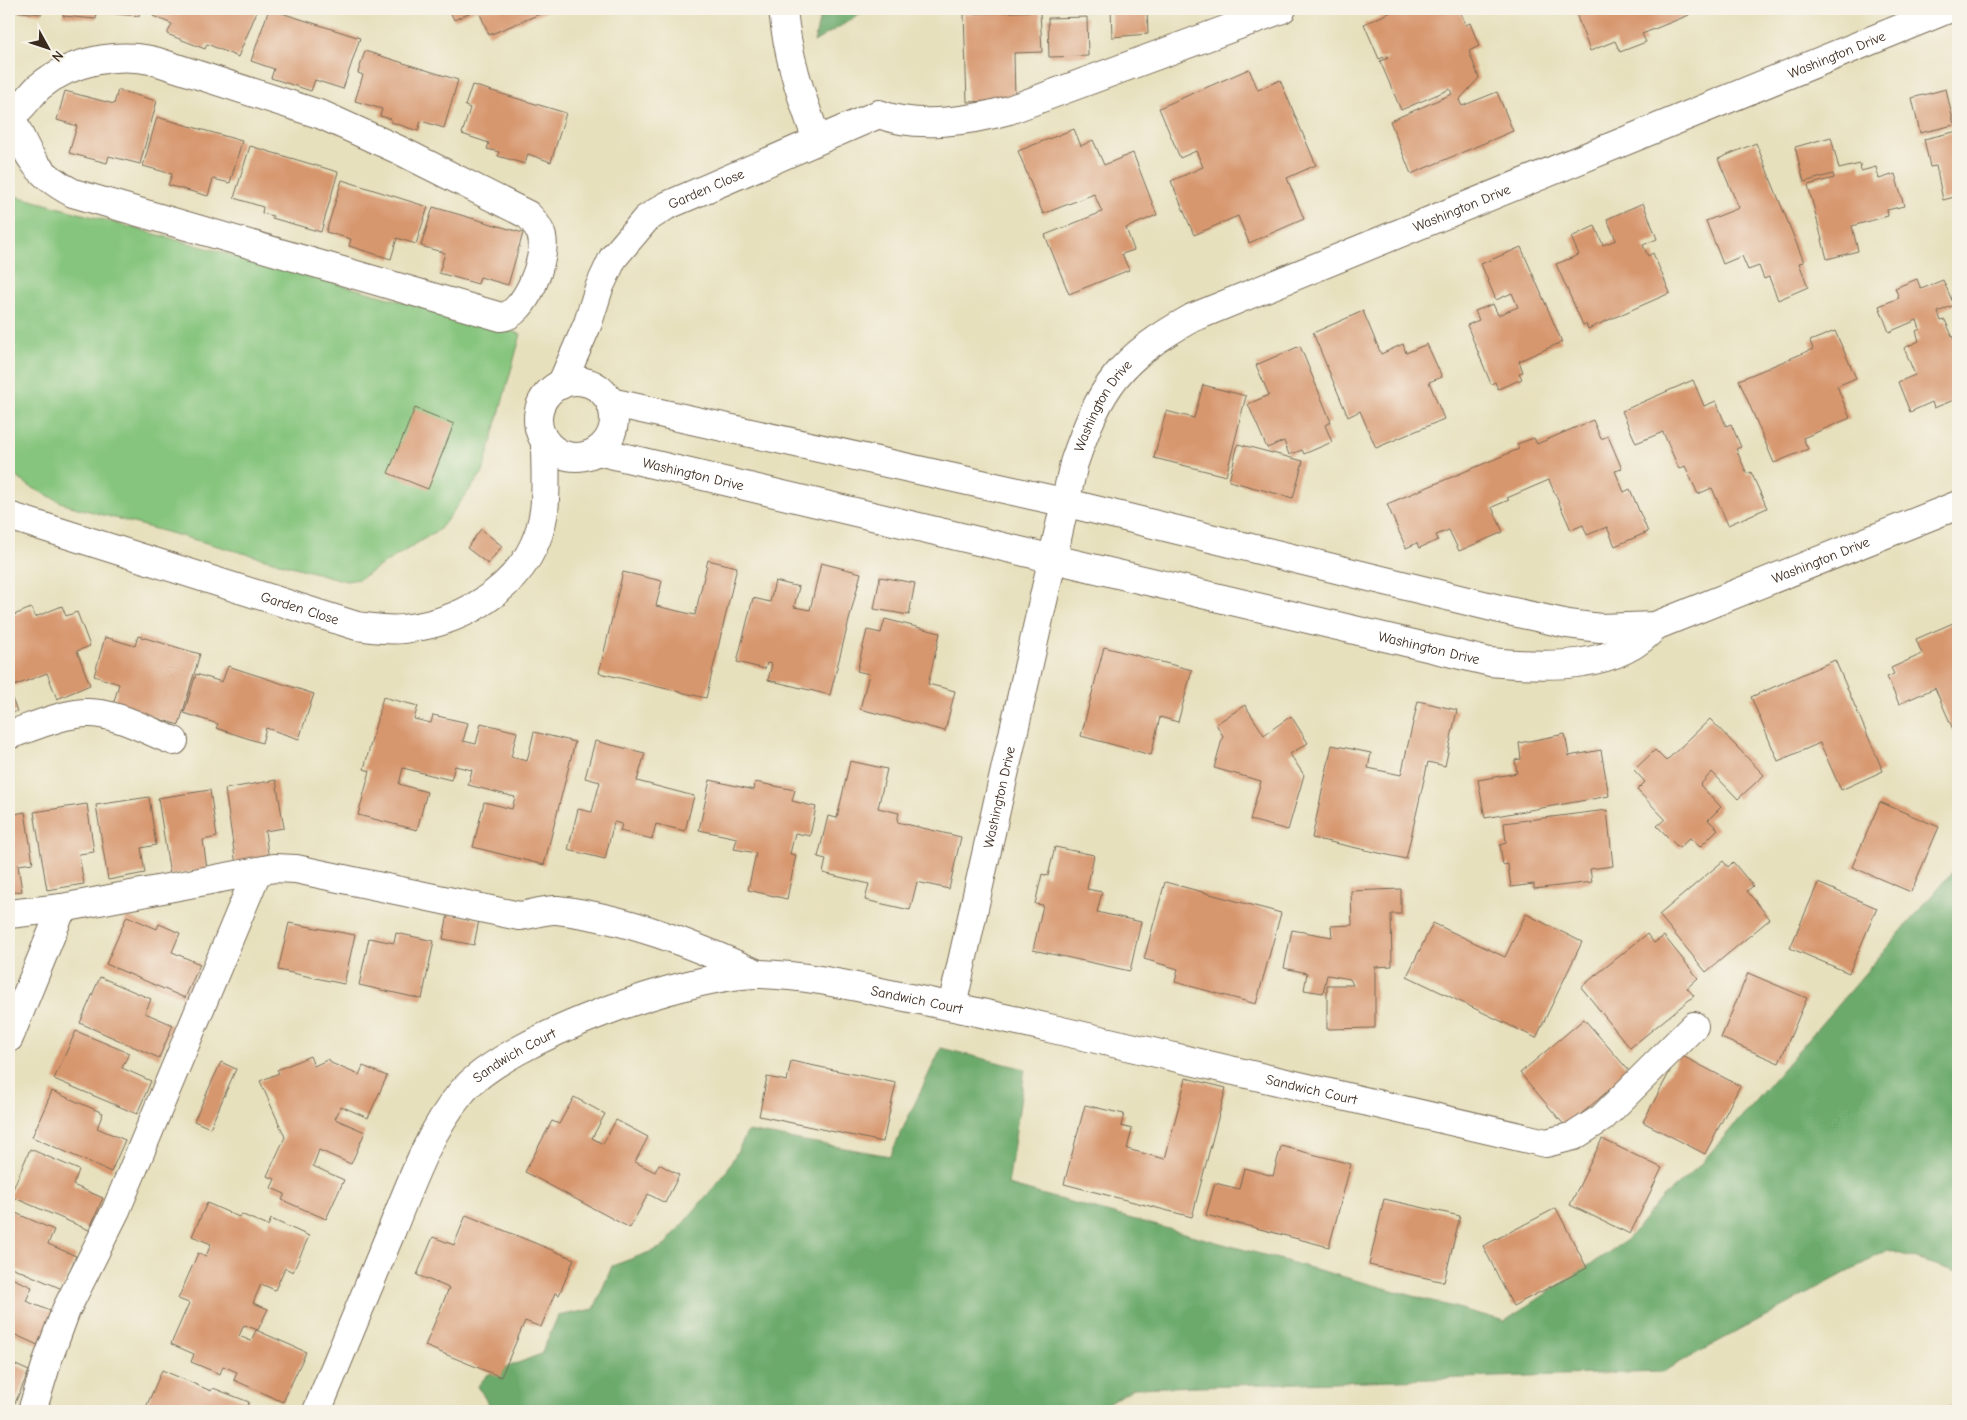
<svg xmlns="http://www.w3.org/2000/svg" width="1967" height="1420" viewBox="0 0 1967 1420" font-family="'Comic Neue',sans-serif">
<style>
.green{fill:#85c57d;stroke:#60784e}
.forest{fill:#6caa6c;stroke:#546a45}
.building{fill:#d7976e}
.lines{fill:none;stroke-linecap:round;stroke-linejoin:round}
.minor-casing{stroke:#776a56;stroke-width:30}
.minor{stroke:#fff;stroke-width:28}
.labels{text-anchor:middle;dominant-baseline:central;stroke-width:5;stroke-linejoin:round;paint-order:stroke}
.street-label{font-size:14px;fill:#3b2a1e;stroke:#f7f3e8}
</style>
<rect width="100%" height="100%" fill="#f7f3e8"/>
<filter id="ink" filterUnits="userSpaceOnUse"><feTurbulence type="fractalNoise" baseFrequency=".02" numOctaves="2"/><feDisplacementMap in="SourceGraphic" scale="10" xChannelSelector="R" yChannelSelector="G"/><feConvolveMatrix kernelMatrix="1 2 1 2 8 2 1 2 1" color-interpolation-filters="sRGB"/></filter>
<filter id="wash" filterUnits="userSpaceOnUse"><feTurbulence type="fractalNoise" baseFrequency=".0096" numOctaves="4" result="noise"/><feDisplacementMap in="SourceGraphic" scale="20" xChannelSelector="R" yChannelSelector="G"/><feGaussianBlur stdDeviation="1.12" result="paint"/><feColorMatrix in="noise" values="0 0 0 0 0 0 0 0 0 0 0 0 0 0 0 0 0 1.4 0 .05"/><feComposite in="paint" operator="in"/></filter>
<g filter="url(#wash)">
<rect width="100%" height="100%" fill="#e7e0bd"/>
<!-- green -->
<path class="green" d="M9,194L521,334L483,472L440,529L359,579L346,581L67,505L31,487L9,472Z"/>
<!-- forest -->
<path class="forest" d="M822,9H869L814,42Z
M1958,865V1272L1888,1250L1662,1372L1134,1388L1095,1411H492L478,1386L487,1375L541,1354L558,1316L594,1309L612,1266L663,1247L725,1174L748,1131L890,1156L941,1048L1025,1069L1008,1185L1505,1321L1627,1240L1662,1198L1699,1166Z"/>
<g id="blocks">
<!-- building -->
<path class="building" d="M11,9H43L42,14L10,11Z
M63,9H140L139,16L97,12L96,19L63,16Z
M156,9H258L238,57L207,44L205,49L167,34L172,24L153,16Z
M269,9L360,38L343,89L315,80L311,91L271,78L274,69L251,61Z
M449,9H552L489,35L478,9L454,20Z
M1111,9H1147L1148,34L1112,37Z
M1398,9H1459L1466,25L1470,23L1479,46L1469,51L1479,78L1459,100L1462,106L1497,92L1513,131L1411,174L1390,121L1452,94L1450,89L1401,110L1380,61L1388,58L1387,56L1379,59L1364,24Z
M1582,9H1687L1689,15L1642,34L1646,42L1620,52L1615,41L1590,51L1575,11Z
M1040,11L1042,52L1014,53L1015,100L967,102L964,14Z
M1087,17L1088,56L1049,57L1048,18Z
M365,51L458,80L444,128L421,121L418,131L391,122V119L380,116L382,109L355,101L363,75L358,73Z
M1249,69L1258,90L1280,80L1316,165L1287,178L1304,219L1249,243L1238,216L1194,235L1171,181L1203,167L1196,151L1180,158L1159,108Z
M472,85L566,113L551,162L528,154L525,164L498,156L499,152L487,149L489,143L462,134L470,108L465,106Z
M1946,89L1954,125L1920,133L1912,98Z
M118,90L157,101L140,164L109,156L107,163L69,153L77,126L57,120L65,91L114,104Z
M157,117L242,141L230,183L213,179L208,196L168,185L172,174L143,166Z
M1074,129L1081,146L1093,140L1104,165L1133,153L1157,215L1126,228L1134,250L1122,254L1129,270L1069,294L1045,235L1102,212L1094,194L1043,214L1018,151Z
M1958,131V196L1943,200L1936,166L1930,167L1924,139Z
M1831,137L1839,169L1860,164L1861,171L1876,167L1879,179L1895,174L1904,206L1887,210L1888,216L1852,226L1858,251L1827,259L1808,185L1834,178L1833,174L1804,182L1795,147Z
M1756,143L1804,262L1799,263L1808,287L1778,300L1769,277L1764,279L1759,266L1748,270L1742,256L1723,264L1706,221L1739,208L1718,159Z
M250,146L338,172L321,232L272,218L273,216L262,213L263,207L234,198Z
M342,180L428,207L416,244L397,238L391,259L349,246L351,239L326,232Z
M1643,203L1657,239L1643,245L1648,256L1653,253L1670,293L1588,329L1586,324L1583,325L1556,264L1579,255L1571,237L1595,226L1603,245L1616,240L1607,219Z
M433,207L523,233L508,285L480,277L478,284L439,273L445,253L421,246Z
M1521,247L1562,342L1519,361L1523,372L1519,373L1522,379L1498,389L1495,382L1491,384L1467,325L1479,320L1475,311L1493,304L1498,315L1518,307L1512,293L1496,300L1481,264Z
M1917,279L1921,289L1943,280L1954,305L1938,312L1941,321L1945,320L1958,349V409L1954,400L1934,408L1932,402L1910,412L1898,382L1915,375L1904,348L1919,341L1916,331L1920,329L1917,320L1889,332L1879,306L1899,298L1895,288Z
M1363,311L1381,354L1403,344L1406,353L1427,344L1442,377L1429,382L1444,419L1376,448L1360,411L1348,417L1313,333Z
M1835,331L1856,378L1837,386L1850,418L1803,438L1808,449L1774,463L1739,380L1813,349L1810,341Z
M1300,346L1331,422L1325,425L1332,442L1304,454L1302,450L1289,455L1284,441L1267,448L1248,404L1269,395L1256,365Z
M1693,380L1704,406L1716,401L1726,426L1731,424L1741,447L1736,449L1747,474L1751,472L1767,508L1728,525L1712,488L1698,494L1685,466L1679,469L1663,432L1636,443L1622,411Z
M1203,385L1246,396L1226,476L1154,458L1166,411L1194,418Z
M415,408L454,424L428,489L388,473Z
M1593,420L1601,439L1608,436L1622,469L1615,471L1624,492L1630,489L1648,532L1615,546L1607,527L1587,535L1583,525L1571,530L1549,480L1507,498L1509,500L1492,507L1503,532L1459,551L1449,530L1436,535L1438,540L1419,548L1417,543L1406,548L1387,504L1519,449L1517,444L1534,438L1537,444Z
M1238,444L1303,461L1293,498L1229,481Z
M481,529L502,546L488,564L467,548Z
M708,560L737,567L706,698L599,673L623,572L662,581L656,606L695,615Z
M821,563L861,573L830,695L768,680L772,664L767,663L765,669L737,662L753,598L770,602L775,581L799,587L794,607L810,610Z
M880,577L915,583L909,615L874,609Z
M62,606L66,616L77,612L90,646L77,651L90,685L57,699L47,673L14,686L9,672V617L31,608L35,617Z
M885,619L940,633L928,684L955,691L945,731L860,709L869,674L857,671L867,630L881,633Z
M1953,623L1958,635V654L1954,656L1958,665V733L1955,734L1935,688L1899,704L1887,677L1894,674L1891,668L1922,654L1916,639Z
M138,636L200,654L179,725L113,705L119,684L94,676L105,637L135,646Z
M1104,647L1192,670L1178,722L1160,717L1151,755L1081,736Z
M1835,660L1883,771L1841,790L1820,743L1778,761L1751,697Z
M228,666L314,694L299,739L266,728L262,743L216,728L218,724L184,713L196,674L222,682Z
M9,691L17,711L9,715Z
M383,697L418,706L414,719L431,723L433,715L468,723L463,741L476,744L481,723L517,732L511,757L527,761L534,732L575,742L544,865L473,847L484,802L512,809L515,797L468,785L472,770L455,766L451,780L403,768L399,784L427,792L417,830L358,815L370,771L364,769Z
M1418,701L1457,710L1445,766L1428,762L1406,859L1312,838L1332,745L1371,753L1368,768L1401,775Z
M1245,705L1264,735L1291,716L1308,743L1290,754L1304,775L1288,830L1250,820L1261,781L1214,768L1223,736L1216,724Z
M1710,719L1764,775L1738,799L1712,772L1700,785L1721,807L1708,820L1718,829L1700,847L1690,838L1679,848L1657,826L1665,819L1637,790L1645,782L1634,770L1655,750L1666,761Z
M1565,734L1569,756L1601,750L1609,796L1485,818L1478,780L1517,773L1515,760L1521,759L1519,743Z
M595,741L645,753L637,781L694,796L685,831L656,824L652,839L620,831L622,824L614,822L605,859L568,850L578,809L592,812L600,782L585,778Z
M850,761L887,769L878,808L899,813L897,822L961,837L949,889L917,882L910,910L865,900L869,884L823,873L826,859L818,857L828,816L837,818Z
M276,780L284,828L265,831L269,860L236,865L225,789Z
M710,780L754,790L755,782L795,790L792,801L816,807L810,836L795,833L790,854L796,855L787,899L748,890L756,853L734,849L737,838L699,830Z
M210,790L217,837L203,840L207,869L170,875L158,798Z
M149,797L156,845L141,848L145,873L108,880L96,805Z
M1880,802L1939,827L1911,892L1852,867Z
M87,804L94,852L79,854L84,884L47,890L34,812Z
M1607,810L1613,866L1590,869L1592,882L1534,889V884L1511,887L1508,864L1503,865L1500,845L1506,843L1504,823Z
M25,812L33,863L18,865L22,891L9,893V815Z
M1055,847L1094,855L1087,889L1102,892L1097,912L1141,922L1130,971L1033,950L1043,905L1035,904L1042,874L1048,876Z
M1723,861L1728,867L1733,862L1753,886L1747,891L1770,919L1706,972L1659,915Z
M1165,882L1281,913L1256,1004L1175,982L1178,969L1144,959Z
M1818,883L1877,908L1849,973L1790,948Z
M1401,889V914H1391L1392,966L1375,967V1028L1327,1029V985H1353L1350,979L1327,975L1323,993L1304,990L1307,973L1284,968L1292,930L1332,937L1331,926L1352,925L1351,891Z
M448,914L479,920L474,945L443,939Z
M1526,914L1582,942L1536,1038L1407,976L1433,923L1505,957Z
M127,916L157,929L159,924L180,933L172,952L200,964L185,998L106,964Z
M289,923L355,935L344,984L278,970Z
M396,933L434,941L422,999L359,985L369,938L394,943Z
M1647,934L1654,943L1664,936L1698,978L1687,988L1694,996L1630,1048L1581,987Z
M1748,973L1807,998L1779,1063L1721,1038Z
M100,977L151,999L145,1013L173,1025L159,1058L80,1023Z
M1584,1019L1630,1072L1566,1127L1520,1073Z
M76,1031L129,1053L122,1068L151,1081L137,1114L54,1079Z
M1679,1054L1740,1086L1705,1154L1643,1122Z
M310,1056L314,1066L329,1059L331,1063L359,1075L363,1066L387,1076L368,1118L341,1106L335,1119L365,1132L351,1164L319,1150L313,1166L344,1180L326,1219L282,1200L285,1194L271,1188L275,1179L267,1176L285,1137L260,1081L279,1073L277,1070Z
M791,1061L896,1083L883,1142L759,1116L767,1077L787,1081Z
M221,1062L236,1069L210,1128L194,1121Z
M1186,1078L1226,1088L1192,1217L1064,1184L1085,1105L1124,1114L1121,1126L1132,1129L1127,1149L1165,1159Z
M52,1091L103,1113L97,1128L125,1140L111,1172L32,1137Z
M574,1097L605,1114L592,1138L603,1144L616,1120L648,1137L635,1162L655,1172L659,1164L679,1175L665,1203L648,1194L630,1228L525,1172L552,1121L559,1124Z
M1602,1139L1662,1168L1630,1234L1570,1205Z
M1281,1146L1351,1164L1329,1247L1206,1215L1215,1183L1239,1189L1244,1168L1273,1176Z
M30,1149L79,1170L73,1185L103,1198L89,1230L10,1196Z
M1384,1199L1460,1216L1444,1282L1369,1265Z
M207,1203L239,1217L241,1214L268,1226L271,1219L309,1236L293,1272L285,1268L275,1290L261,1284L253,1303L268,1309L258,1330L244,1325L239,1336L251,1341L256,1330L306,1352L283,1402L234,1380L237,1372L223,1366L220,1374L191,1362L194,1354L171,1344L189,1303L178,1299L198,1253L206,1256L211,1244L192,1236Z
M1556,1208L1587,1268L1513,1306L1483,1246Z
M9,1210L54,1230L48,1244L76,1256L62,1289L9,1266Z
M466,1215L574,1259L559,1295L555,1293L541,1327L525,1321L501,1377L425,1346L449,1288L417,1275L433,1237L454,1245Z
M9,1277L32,1287L26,1301L55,1313L40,1346L9,1332Z
M9,1362L29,1371L15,1403L9,1400Z
M162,1370L211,1391L213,1388L249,1402L245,1411H148L150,1406L147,1405Z
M1958,1403V1411H1938Z"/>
</g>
</g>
<g filter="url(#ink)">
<use href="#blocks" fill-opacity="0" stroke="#776a56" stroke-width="1"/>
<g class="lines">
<defs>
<g id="minor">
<path d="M783,9C787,55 801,96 817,140"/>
<path d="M9,116C20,112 30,95 39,87C70,61 117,52 155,61L322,115L399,150L528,215C534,221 540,228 542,237C547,258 525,316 501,317L73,193C33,172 28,155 11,116"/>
<circle cx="576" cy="419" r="38"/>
<path id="s1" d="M561,385L588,323L599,288L613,258L646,219L666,206L879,114C917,129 970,121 1009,110L1282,9"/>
<path id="s2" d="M610,402L1063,502L1500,609L1568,624L1600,628L1655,626L1958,505"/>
<path id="s3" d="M597,451L1490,662C1543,667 1618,671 1655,626"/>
<path id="s4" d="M9,516L357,626C372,628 388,631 403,629C468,622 534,581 544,511C547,489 545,465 545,442"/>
<path d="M9,735C33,727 61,714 86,713C116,712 147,731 174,741"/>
<path d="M9,914L62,908L274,868L296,869L519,916C531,915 545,909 557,910C628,918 693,945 758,974"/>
<path id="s5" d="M952,1006L1074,463C1100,386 1120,358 1192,318L1948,9"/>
<path d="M9,1038L62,908"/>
<path d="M32,1411L48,1359L66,1310L116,1210L257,872"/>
<path id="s6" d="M317,1411C342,1352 366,1292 391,1232C410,1185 428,1133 461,1093C505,1039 690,973 760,974C802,975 844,984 885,993C941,1004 997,1016 1053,1029C1217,1067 1381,1106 1546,1143L1574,1136L1602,1118L1694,1026"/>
</g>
</defs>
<!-- minor casing -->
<use href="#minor" class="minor-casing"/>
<!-- minor -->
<use href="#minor" class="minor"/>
</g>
</g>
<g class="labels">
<!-- street labels -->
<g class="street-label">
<text stroke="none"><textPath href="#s5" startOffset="1446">Washington Drive</textPath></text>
<text stroke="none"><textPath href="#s1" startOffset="256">Garden Close</textPath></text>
<text stroke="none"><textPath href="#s5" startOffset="1041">Washington Drive</textPath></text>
<text stroke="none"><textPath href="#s5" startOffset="621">Washington Drive</textPath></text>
<text stroke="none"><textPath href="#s3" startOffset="99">Washington Drive</textPath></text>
<text stroke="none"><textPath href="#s2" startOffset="1249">Washington Drive</textPath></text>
<text stroke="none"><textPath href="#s4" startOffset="305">Garden Close</textPath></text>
<text stroke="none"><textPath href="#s3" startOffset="855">Washington Drive</textPath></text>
<text stroke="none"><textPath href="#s5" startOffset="214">Washington Drive</textPath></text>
<text stroke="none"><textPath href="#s6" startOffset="836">Sandwich Court</textPath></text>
<text stroke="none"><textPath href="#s6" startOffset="416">Sandwich Court</textPath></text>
<text stroke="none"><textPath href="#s6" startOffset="1241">Sandwich Court</textPath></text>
</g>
</g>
<!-- margin -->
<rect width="1967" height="1420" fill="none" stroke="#f7f3e8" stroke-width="30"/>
<!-- north arrow -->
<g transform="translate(48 48) rotate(130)" stroke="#f7f3e8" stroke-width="4" paint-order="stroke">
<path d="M0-4L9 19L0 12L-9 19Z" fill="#3b2a1e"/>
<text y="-8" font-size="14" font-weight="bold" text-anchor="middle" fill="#3b2a1e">N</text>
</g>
</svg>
